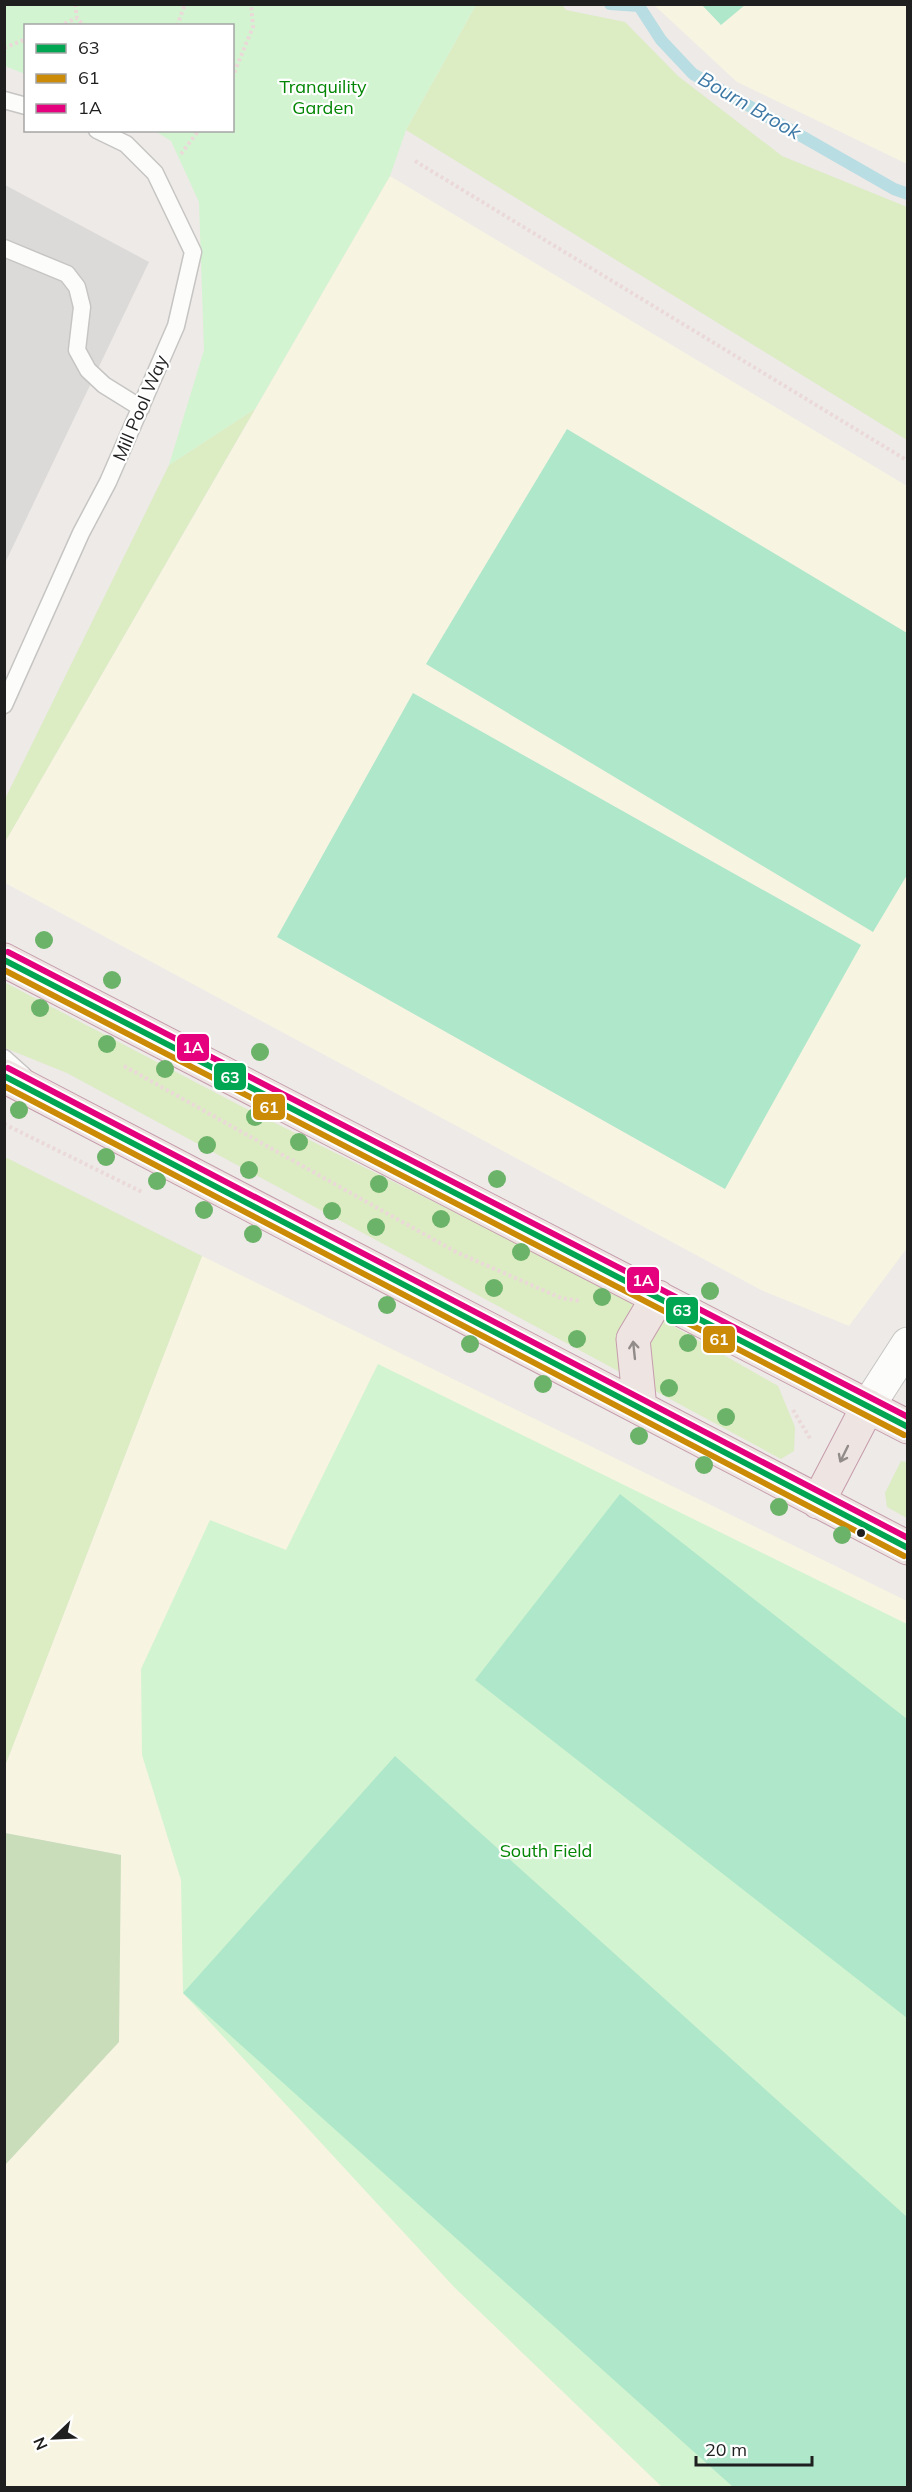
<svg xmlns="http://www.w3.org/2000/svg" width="912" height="2492" viewBox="0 0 912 2492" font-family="Mulish,sans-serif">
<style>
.residential{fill:#dcdad9}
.education{fill:#f7f4e2}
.grass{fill:#dcecc3}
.forest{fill:#c9ddba}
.park{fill:#d3f4d0}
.pitch{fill:#afe7cb}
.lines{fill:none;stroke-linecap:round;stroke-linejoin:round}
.stream{stroke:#b8dde3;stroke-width:12}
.service-casing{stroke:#c6c5c3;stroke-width:19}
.minor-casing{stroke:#c6c5c3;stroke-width:35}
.trunk-casing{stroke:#c59bab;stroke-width:35}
.path{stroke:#ebd9d9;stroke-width:4;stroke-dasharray:3 3;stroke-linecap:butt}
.service{stroke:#fcfcfb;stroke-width:16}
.minor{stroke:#fcfcfb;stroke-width:33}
.trunk{stroke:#eee4e2;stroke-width:33}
.bus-1-casing{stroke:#fff;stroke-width:10}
.bus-2-casing{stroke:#fff;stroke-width:10}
.bus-3-casing{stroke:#fff;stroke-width:10}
.bus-1{stroke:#00a651;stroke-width:6}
.bus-2{stroke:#cc8b06;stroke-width:6}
.bus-3{stroke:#e5007d;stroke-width:6}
.tree{fill:#6cb36a}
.oneway{stroke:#918b8a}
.bus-dot{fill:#1f1f1f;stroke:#fff;stroke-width:2}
.labels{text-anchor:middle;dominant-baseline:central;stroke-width:4.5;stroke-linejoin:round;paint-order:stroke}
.park-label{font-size:18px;fill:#038604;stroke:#fff}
.street-label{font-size:18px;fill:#1f1f1f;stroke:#fff}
.water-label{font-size:20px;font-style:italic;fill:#3e79a6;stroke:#fff}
.line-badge{stroke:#fff;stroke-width:2}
.badge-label{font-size:16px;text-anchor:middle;font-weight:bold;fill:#fff}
</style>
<rect width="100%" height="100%" fill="#edeae7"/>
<!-- residential -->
<path class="residential" d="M5,185L149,262L5,563Z"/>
<!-- education -->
<path class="education" d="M654,5H907V164L737,82Z
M390,176L907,486V1248L849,1326L761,1290L5,883V842Z
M202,1256L907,1601V2487H5L4,2164L121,1855L5,1833V1766Z"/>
<!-- grass -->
<path class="grass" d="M476,5H562L566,10L625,22L678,76L782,156L907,207V440L406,130Z
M255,409L5,842V799L169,465Z
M4,982L239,1105L603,1286L778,1386L795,1427L794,1451L781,1459L67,1073L5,1048Z
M5,1157L202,1256L5,1766Z
M901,1461L907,1462V1518L887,1507L885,1493Z"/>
<!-- forest -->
<path class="forest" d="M5,1833L121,1855L119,2042L5,2165Z"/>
<!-- park -->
<path class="park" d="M6,4L476,5L406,130L390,176L255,409L169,465L204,350L199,202L171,141L155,131L232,130V26H26L25,74L5,66Z
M378,1364L907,1624V2487H662L454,2287L183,1993L181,1880L142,1755L141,1669L210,1520L286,1550Z"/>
<!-- pitch -->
<path class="pitch" d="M702,5H745L721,25Z
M567,429L907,633V875L873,932L426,664Z
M413,693L861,945L725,1189L277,937Z
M620,1494L907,1719V2018L475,1680Z
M395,1756L907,2217V2487H733L183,1993Z"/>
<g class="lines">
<!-- stream -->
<path class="stream" d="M610,4L639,6L661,40L693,74L894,189L908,194"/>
<defs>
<path id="service" d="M4,100L26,106
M4,248L67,274L77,287L82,307L77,350L88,370L104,385L141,408
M4,705L81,533L108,482L176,326L193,252L155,173L126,144L97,130
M4,1058L24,1076"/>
<path id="minor" d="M868,1406L908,1344"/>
<path id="trunk" d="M4,960L908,1427
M4,1076L908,1548
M640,1408L633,1339L658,1297
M818,1502L868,1406"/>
</defs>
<!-- service casing -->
<use href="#service" class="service-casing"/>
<!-- minor casing -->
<use href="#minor" class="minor-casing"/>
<!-- trunk casing -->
<use href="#trunk" class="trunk-casing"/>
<!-- path -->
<path class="path" d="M75,4L77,18L84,26
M59,26L77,18
M177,26L185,4
M4,48L26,39
M232,78L253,27L251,4
M181,154L199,130
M415,161L908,461
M124,1066L456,1252L561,1298L580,1301
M4,1124L142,1192
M793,1410L811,1440"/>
<!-- service -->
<use href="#service" class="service"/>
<!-- minor -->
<use href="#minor" class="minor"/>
<!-- trunk -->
<use href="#trunk" class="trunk"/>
<defs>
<path id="bus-1" d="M4,960L908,1427
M4,1076L908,1548"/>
<path id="bus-2" d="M4,970L904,1435
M4,1086L904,1556"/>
<path id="bus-3" d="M8,952L908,1417
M8,1068L908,1538"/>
</defs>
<!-- bus-1 casing -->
<use href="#bus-1" class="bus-1-casing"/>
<!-- bus-2 casing -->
<use href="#bus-2" class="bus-2-casing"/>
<!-- bus-3 casing -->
<use href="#bus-3" class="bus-3-casing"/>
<!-- bus-1 -->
<use href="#bus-1" class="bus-1"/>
<!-- bus-2 -->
<use href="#bus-2" class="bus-2"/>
<!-- bus-3 -->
<use href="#bus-3" class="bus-3"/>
</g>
<!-- trees -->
<g class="tree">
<circle cx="44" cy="940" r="9"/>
<circle cx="112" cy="980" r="9"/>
<circle cx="40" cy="1008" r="9"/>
<circle cx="107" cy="1044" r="9"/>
<circle cx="260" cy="1052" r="9"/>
<circle cx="165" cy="1069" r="9"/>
<circle cx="19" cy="1110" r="9"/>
<circle cx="255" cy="1117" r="9"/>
<circle cx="299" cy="1142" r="9"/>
<circle cx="207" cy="1145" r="9"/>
<circle cx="106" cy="1157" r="9"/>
<circle cx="249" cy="1170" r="9"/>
<circle cx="497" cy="1179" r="9"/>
<circle cx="157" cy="1181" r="9"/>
<circle cx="379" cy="1184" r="9"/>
<circle cx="204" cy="1210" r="9"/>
<circle cx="332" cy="1211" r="9"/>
<circle cx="441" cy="1219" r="9"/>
<circle cx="376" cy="1227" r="9"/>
<circle cx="253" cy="1234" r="9"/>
<circle cx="521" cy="1252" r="9"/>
<circle cx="494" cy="1288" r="9"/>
<circle cx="710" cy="1291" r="9"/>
<circle cx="602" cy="1297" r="9"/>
<circle cx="387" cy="1305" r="9"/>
<circle cx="577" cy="1339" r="9"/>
<circle cx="688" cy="1343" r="9"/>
<circle cx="470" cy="1344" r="9"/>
<circle cx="543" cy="1384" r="9"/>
<circle cx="669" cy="1388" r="9"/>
<circle cx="726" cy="1417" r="9"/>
<circle cx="639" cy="1436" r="9"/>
<circle cx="704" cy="1465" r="9"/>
<circle cx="779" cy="1507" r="9"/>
<circle cx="842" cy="1535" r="9"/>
</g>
<!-- one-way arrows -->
<defs><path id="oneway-shaft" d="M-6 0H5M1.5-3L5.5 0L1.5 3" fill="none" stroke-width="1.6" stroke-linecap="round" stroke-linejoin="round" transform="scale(1.5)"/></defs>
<g class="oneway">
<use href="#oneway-shaft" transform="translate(634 1350) rotate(-96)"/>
<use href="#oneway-shaft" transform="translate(844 1454) rotate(116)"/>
</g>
<!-- markers -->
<circle class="bus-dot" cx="861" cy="1533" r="5"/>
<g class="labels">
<!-- park labels -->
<g class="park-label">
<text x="323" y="86">Tranquility<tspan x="323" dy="21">Garden</tspan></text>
<text x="546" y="1850">South Field</text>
</g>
<!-- street labels -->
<g class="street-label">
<text transform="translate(140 408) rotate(-67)">Mill Pool Way</text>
</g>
<!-- water labels -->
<g class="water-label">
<text transform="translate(750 105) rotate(30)">Bourn Brook</text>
</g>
</g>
<g class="line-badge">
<rect x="176" y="1033" width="34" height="29" rx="6" fill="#e5007d"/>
<rect x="213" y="1062" width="34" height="29" rx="6" fill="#00a651"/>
<rect x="252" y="1093" width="34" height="28" rx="6" fill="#cc8b06"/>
<rect x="626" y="1266" width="34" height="28" rx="6" fill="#e5007d"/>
<rect x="665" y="1296" width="34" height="29" rx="6" fill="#00a651"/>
<rect x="702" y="1325" width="34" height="29" rx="6" fill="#cc8b06"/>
</g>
<g class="badge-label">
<text x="193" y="1053">1A</text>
<text x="230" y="1083">63</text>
<text x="269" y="1113">61</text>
<text x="643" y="1286">1A</text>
<text x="682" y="1316">63</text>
<text x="719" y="1345">61</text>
</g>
<!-- border -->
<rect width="912" height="2492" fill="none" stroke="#1f1f1f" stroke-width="12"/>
<!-- legend -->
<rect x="24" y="24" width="210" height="108" fill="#ffffff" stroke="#a5a5a5" stroke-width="1.5"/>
<rect x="36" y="44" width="30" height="9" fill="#00a651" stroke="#a5a5a5" stroke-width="1.5"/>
<text x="78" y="54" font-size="18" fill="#1f1f1f">63</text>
<rect x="36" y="74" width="30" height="9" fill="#cc8b06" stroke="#a5a5a5" stroke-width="1.5"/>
<text x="78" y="84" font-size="18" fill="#1f1f1f">61</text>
<rect x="36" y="104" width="30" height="9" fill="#e5007d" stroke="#a5a5a5" stroke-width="1.5"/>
<text x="78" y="114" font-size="18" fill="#1f1f1f">1A</text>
<!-- north arrow -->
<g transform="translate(54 2438) rotate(247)" stroke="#ffffff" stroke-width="4.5" paint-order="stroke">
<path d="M0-4.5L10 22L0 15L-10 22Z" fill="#1f1f1f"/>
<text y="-9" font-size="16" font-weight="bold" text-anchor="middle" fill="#1f1f1f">N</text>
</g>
<!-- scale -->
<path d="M696 2456v9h116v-9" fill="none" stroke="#1f1f1f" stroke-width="3"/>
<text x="705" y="2456" font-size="18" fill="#1f1f1f" stroke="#ffffff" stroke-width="4.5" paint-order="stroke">20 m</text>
</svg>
